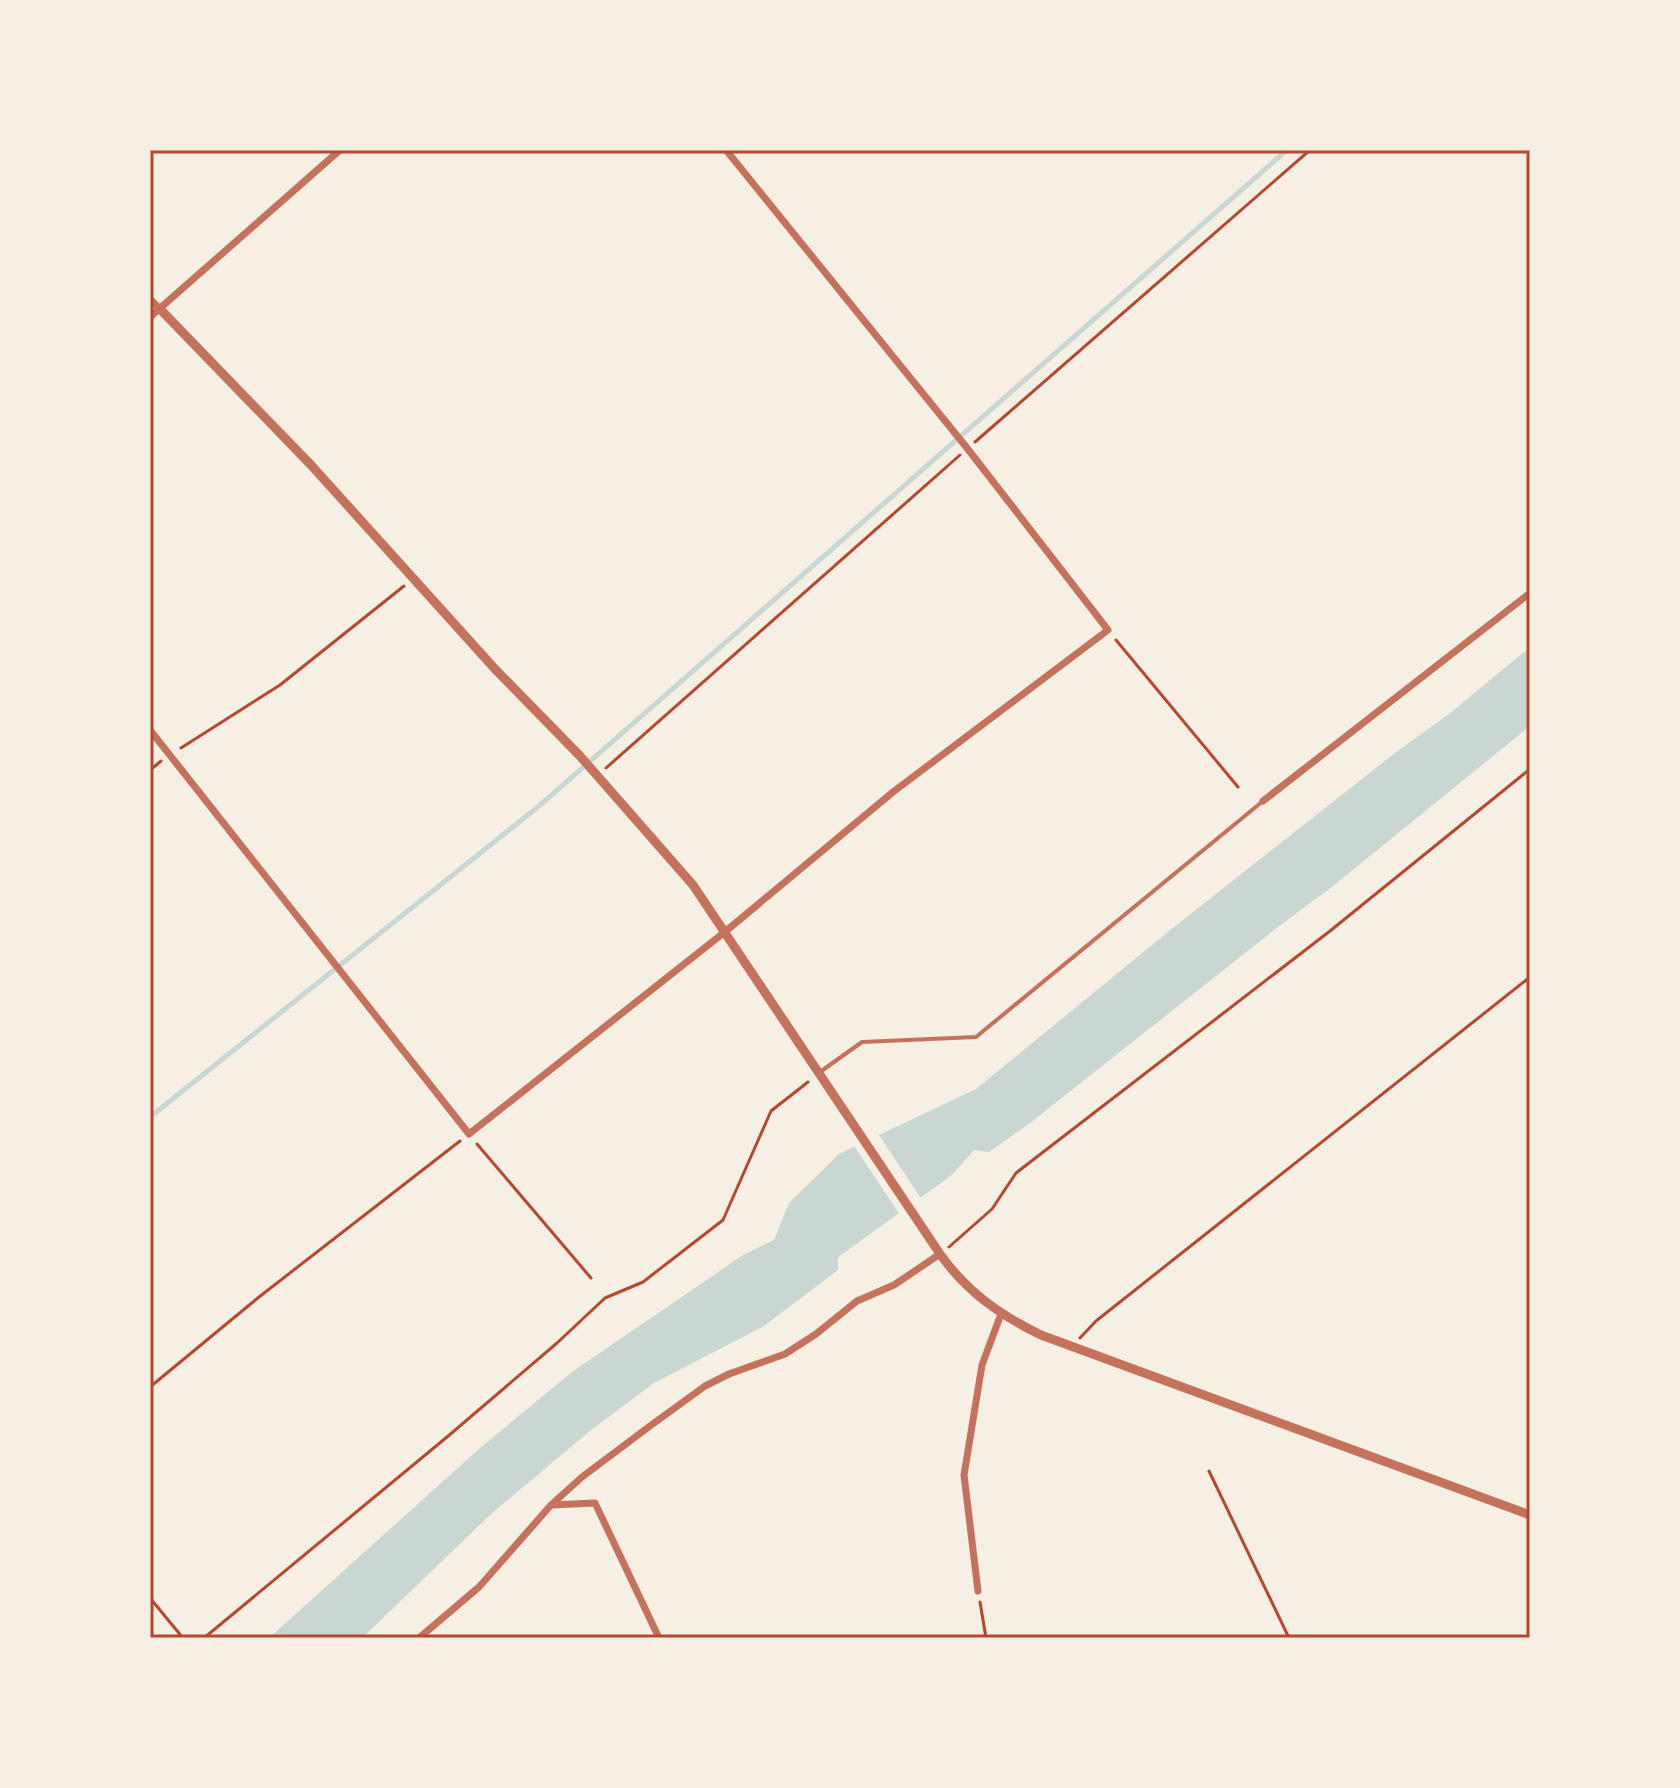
<svg xmlns="http://www.w3.org/2000/svg" width="1680" height="1788" viewBox="0 0 1680 1788" font-family="Arial,sans-serif">
<style>
.water{fill:#c9d6d2}
.pier{fill:#f6efe4}
.lines{fill:none;stroke-linecap:round;stroke-linejoin:round}
.stream{stroke:#c9d6d2;stroke-width:5}
.path{stroke:#b5482f;stroke-width:3}
.service{stroke:#c5725c;stroke-width:4}
.minor{stroke:#c5725c;stroke-width:7}
.tertiary{stroke:#c5725c;stroke-width:9}
.neatline{fill:none;stroke:#b5482f;stroke-width:3}
</style>
<rect width="100%" height="100%" fill="#f6efe4"/>
<!-- water -->
<path class="water" d="M1530,647V726L1333,886L1278,927L1030,1123L989,1152L974,1150L952,1175L838,1257V1270L764,1326L654,1383L591,1430L491,1514L362,1638H269L480,1448L572,1372L743,1255L774,1240L789,1203L839,1154L976,1089L1174,927L1395,753L1449,714Z"/>
<!-- pier -->
<path class="pier" d="M877,1132L922,1200L900,1215L852,1143Z"/>
<g class="lines">
<!-- stream -->
<path class="stream" d="M150,1117L539,806L1287,150"/>
<!-- path -->
<path class="path" d="M975,442L1310,150
M1116,640L1238,787
M181,748L280,685L404,586
M606,768L960,455
M150,770L161,761
M477,1144L591,1278
M949,1247L992,1209L1016,1173L1330,931L1530,769
M1080,1338L1096,1321L1530,977
M150,1387L259,1297L460,1141
M1209,1471L1289,1638
M150,1598L183,1638
M980,1602L986,1638
M204,1638L447,1437L557,1343L605,1298L643,1282L723,1220L771,1111L808,1082"/>
<!-- service -->
<path class="service" d="M820,1072L862,1042L976,1037L1263,801"/>
<!-- minor -->
<path class="minor" d="M150,299L160,309
M150,317L340,150
M150,730L469,1134L726,931L893,792L1108,630L967,448L726,150
M1263,801L1530,593
M551,1505L595,1503L659,1638
M978,1591L964,1475L982,1365L1001,1314
M419,1638L479,1587L551,1505L582,1477L650,1426L705,1386L729,1374L785,1354L816,1334L857,1301L894,1285L940,1254"/>
<!-- tertiary -->
<path class="tertiary" d="M160,309L311,465L495,669L580,756L693,885L940,1254C967,1292 1000,1315 1041,1335L1530,1515"/>
</g>
<!-- border -->
<rect width="1680" height="1788" fill="none" stroke="#f6efe4" stroke-width="304"/>
<rect x="152" y="152" width="1376" height="1484" class="neatline"/>
</svg>
